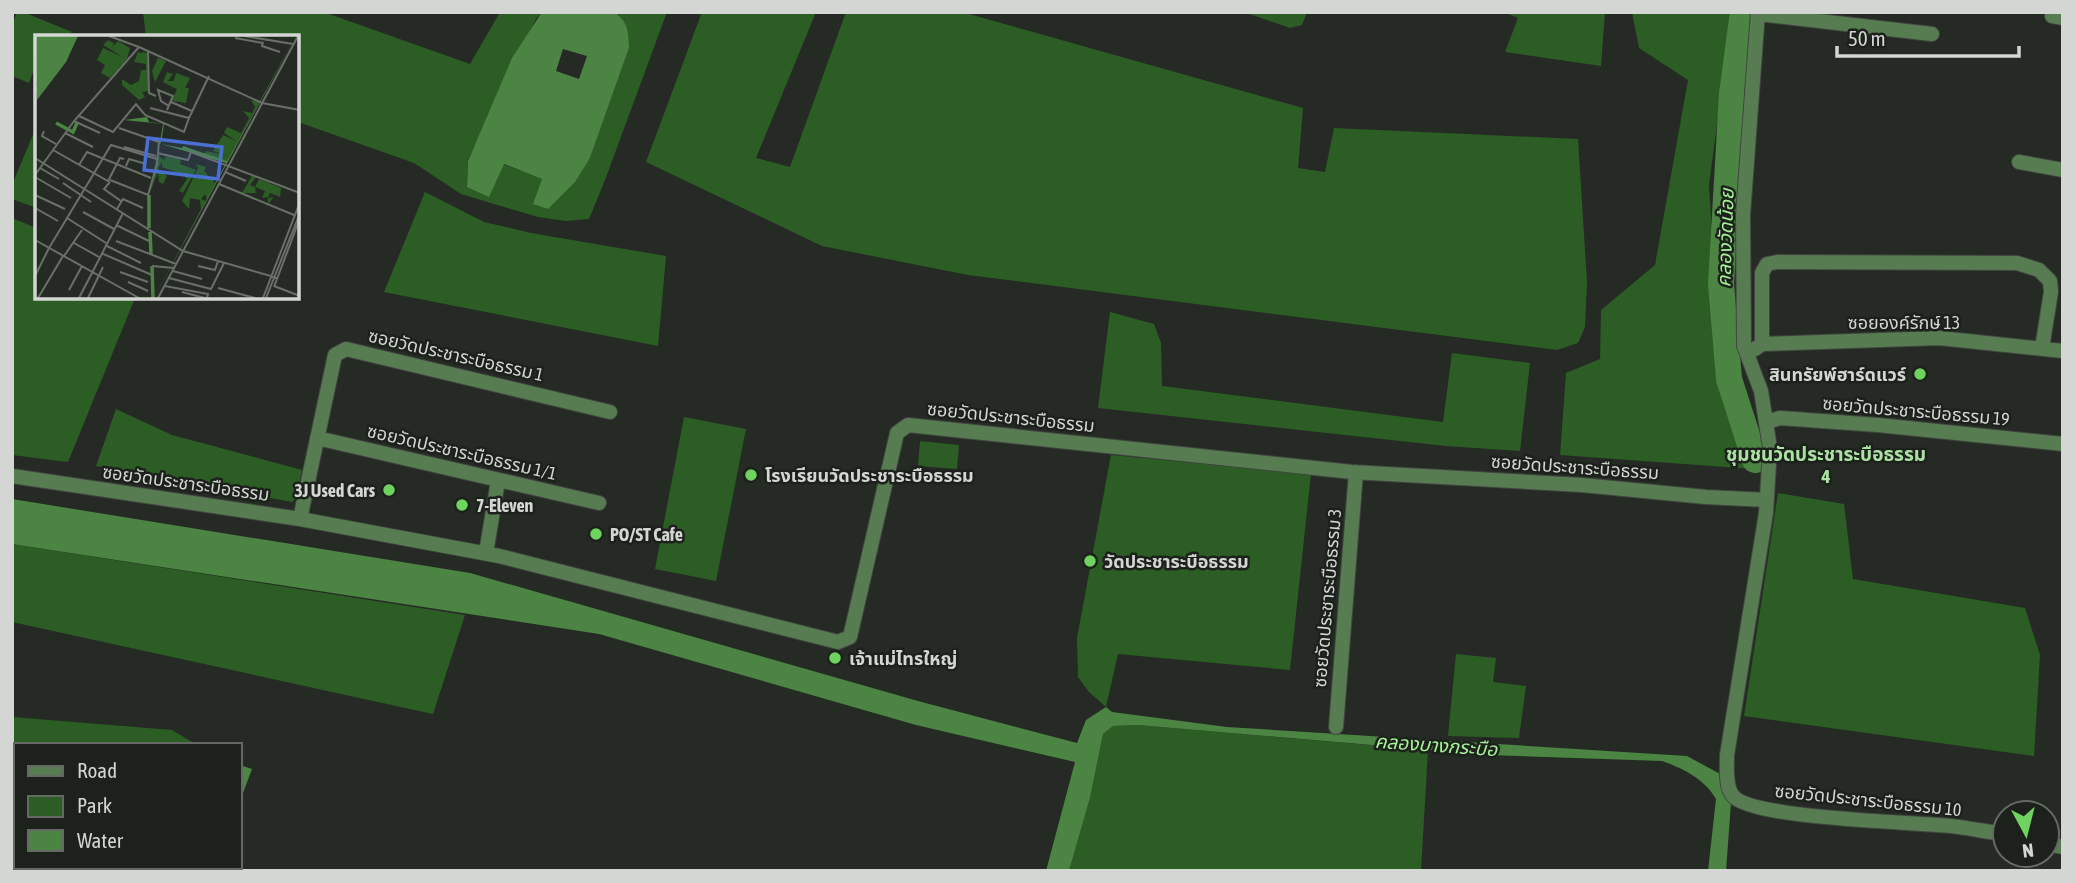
<svg xmlns="http://www.w3.org/2000/svg" width="2075" height="883" viewBox="0 0 2075 883" font-family="'Asap Condensed','Noto Sans Thai',sans-serif">
<style>
.green{fill:#2b5d24}
.water{fill:#4c8443;fill-rule:evenodd}
.lines{fill:none;stroke-linecap:round;stroke-linejoin:round}
.canal{stroke:#4c8443;stroke-width:26}
.minor-casing{stroke:#414640;stroke-width:16}
.minor{stroke:#577c51;stroke-width:14}
.poi-dot{fill:#6fd35f;stroke:#1c211b;stroke-width:2.5}
.labels{text-anchor:middle;dominant-baseline:central;stroke-width:5;stroke-linejoin:round;paint-order:stroke}
.street-label{font-size:18px;fill:#d3d6d2;stroke:#1c211b}
.poi-label{font-size:18px;font-weight:bold;fill:#d3d6d2;stroke:#1c211b;text-anchor:start}
.water-label{font-size:19px;font-style:italic;fill:#a6f399;stroke:#1c211b}
.neighbourhood-label{font-size:19px;font-weight:bold;fill:#ace1a4;stroke:#1c211b}
.inset-river{fill:none;stroke:#4c8443;stroke-width:3.5}
.inset-road{fill:none;stroke:#6b6f6a;stroke-width:2}
.view{fill:#4a70d6;fill-opacity:0.15;stroke:#4a70d6;stroke-width:3.5}
.inset-edge{fill:none;stroke:#d3d6d2;stroke-width:3.5}
</style>
<rect width="100%" height="100%" fill="#252b24"/>
<!-- green -->
<path class="green" d="M17,12H23L72,32L64,37H37V61L29,83L12,76V25Z
M143,12H329V14L470,64L500,12H542L536,19L468,160L467,186L503,164L543,179L590,158L629,48C629,32 628,21 614,12H667L605,180L589,219L566,221L538,217L461,194L414,163L298,122V37H146Z
M702,12H816L756,158L790,167L846,12H962L1303,108L1298,168L1325,172L1334,128L1578,139L1587,282L1585,327L1578,343L1557,350L968,275L822,246L646,162Z
M1244,12H1307L1302,25L1290,28Z
M1504,12H1605L1601,66L1505,52L1518,18Z
M1632,12H1732L1709,185L1720,363L1726,413L1753,469L1560,455L1566,373L1600,359L1601,310L1655,265L1688,80L1639,48Z
M37,125V201L34,207L12,199V185Z
M425,192L484,222L531,233L666,256L658,346L384,292Z
M12,218L34,227L37,222V298H135L68,462L12,455Z
M1110,312L1154,324L1161,343L1162,386L1443,422L1452,353L1530,363L1520,451L1446,446L1098,408Z
M116,409L172,435L302,470L296,498L292,502L96,466Z
M684,417L746,429L716,581L655,569Z
M920,441L959,445L957,469L918,466Z
M1111,455L1311,474L1290,670L1118,654L1106,707L1089,692L1078,677L1077,638Z
M1778,493L1844,504L1853,579L2025,608L2040,655L2034,756L1744,716Z
M12,544L465,615L433,714L12,622Z
M1456,654L1496,658L1493,682L1526,686L1519,738L1448,736Z
M12,717L172,730L197,745H16V867H150L149,871H12Z
M1138,725L1428,750L1421,871H1069L1090,798L1103,734L1113,726Z"/>
<!-- water -->
<path class="water" d="M542,12H614C628,21 629,32 629,48L590,158L575,182L548,209L533,204L542,179L504,164L489,197L467,187L468,161L512,58ZM563,49L587,56L579,79L556,71Z
M12,499L470,573L918,701L1077,743L1086,720L1106,707L1112,712L1227,727L1687,756L1722,775L1731,803L1726,871H1708L1716,799C1705,779 1682,768 1662,761L1488,755L1138,725L1113,726L1103,734L1090,798L1069,871H1046L1075,762L916,725L599,634L12,544Z
M240,765L252,769L240,801Z
M150,867H214L212,871H149Z"/>
<g class="lines">
<!-- canal -->
<path class="canal" d="M1743,12L1732,94L1721,284L1729,379L1755,460"/>
<defs>
<path id="minor" d="M1758,12L1743,215L1744,346L1761,391L1770,448L1766,513L1727,755C1727,767 1725,787 1733,796C1752,819 1915,822 1951,826C1969,828 1987,832 2005,834
M1758,14L1932,34
M2052,16L2063,18
M2019,162L2063,170
M1762,344V273L1767,264L1777,262L2017,263L2039,270L2050,281L2051,292L2042,348
M1755,349L1762,344L1939,338L2063,351
M1767,422L1780,418L1878,425L2063,444
M317,438L599,503
M12,476L300,519L499,556L838,642L850,637L897,433L908,425L1352,472L1582,485L1706,497L1767,500
M300,519L335,355L346,349L610,412
M486,553L498,481
M1336,727L1356,472
M2047,844L2063,847"/>
</defs>
<!-- minor casing -->
<use href="#minor" class="minor-casing"/>
<!-- minor -->
<use href="#minor" class="minor"/>
</g>
<!-- markers -->
<g class="poi-dot">
<circle cx="1920" cy="374" r="7"/>
<circle cx="751" cy="475" r="7"/>
<circle cx="389" cy="490" r="7"/>
<circle cx="462" cy="505" r="7"/>
<circle cx="596" cy="534" r="7"/>
<circle cx="1090" cy="561" r="7"/>
<circle cx="835" cy="658" r="7"/>
</g>
<g class="labels">
<!-- street labels -->
<g class="street-label">
<text x="1904" y="322">ซอยองค์รักษ์ 13</text>
<text transform="translate(456 355) rotate(13)">ซอยวัดประชาระบือธรรม 1</text>
<text transform="translate(1916 411) rotate(5)">ซอยวัดประชาระบือธรรม 19</text>
<text transform="translate(1011 417) rotate(6)">ซอยวัดประชาระบือธรรม</text>
<text transform="translate(462 452) rotate(13)">ซอยวัดประชาระบือธรรม 1/1</text>
<text transform="translate(1575 467) rotate(4)">ซอยวัดประชาระบือธรรม</text>
<text transform="translate(186 483) rotate(8)">ซอยวัดประชาระบือธรรม</text>
<text transform="translate(1327 598) rotate(-85)">ซอยวัดประชาระบือธรรม 3</text>
<text transform="translate(1868 800) rotate(6)">ซอยวัดประชาระบือธรรม 10</text>
</g>
<!-- poi labels -->
<g class="poi-label">
<text x="1906" y="374" text-anchor="end">สินทรัยพ์ฮาร์ดแวร์</text>
<text x="765" y="475">โรงเรียนวัดประชาระบือธรรม</text>
<text x="375" y="490" text-anchor="end">3J Used Cars</text>
<text x="476" y="505">7-Eleven</text>
<text x="610" y="534">PO/ST Cafe</text>
<text x="1104" y="561">วัดประชาระบือธรรม</text>
<text x="849" y="658">เจ้าแม่ไทรใหญ่</text>
</g>
<!-- water labels -->
<g class="water-label">
<text transform="translate(1725 238) rotate(-88)">คลองวัดน้อย</text>
<text transform="translate(1436 745) rotate(4)">คลองบางกระบือ</text>
</g>
<!-- neighbourhood labels -->
<g class="neighbourhood-label">
<text x="1826" y="454">ชุมชนวัดประชาระบือธรรม<tspan x="1826" dy="22">4</tspan></text>
</g>
</g>
<!-- overview -->
<g transform="translate(35 35)">
<rect width="264" height="264" fill="#252b24"/>
<path d="M73,5L79,8L77,12L83,6L95,13L92,24L75,43L66,38L70,30L62,25L68,13L88,22L68,10ZM103,17L105,18L109,17L131,26L120,47L117,36L123,23L112,18L114,56L107,57L110,62L104,65L87,50V44L96,50L104,46L106,35H111V29L99,27ZM132,37L138,39L133,46H139L141,38L155,43L150,53H154L151,68L137,66L142,54L128,47ZM216,65L224,67L192,126L169,120L171,116L194,121L178,116L188,100L201,106L189,98L192,92L206,98L214,83L208,76L217,78L220,72ZM122,119L129,125L131,121L146,124L145,129L161,135L148,158L144,156L152,144L149,140L127,132V126L123,134L132,141L128,149L124,147L123,137L114,160ZM161,129L171,132L169,136L180,148L172,164L170,159L166,164L171,166L166,175L165,165L155,163L154,174L147,166L163,133ZM217,141H222L215,150L220,152L224,144L246,153L245,162L235,158L233,163L239,162L233,169V162L227,163L230,156L220,152L221,158H207Z" fill="#2b5d24"/>
<path d="M1,1H43L31,27L2,65ZM204,1L148,111L192,126L261,1L119,263L191,128L126,109L125,107L128,89L89,85L79,100L89,85L112,82L114,87L129,89L126,109L147,113Z" fill="#4c8443"/>
<path class="inset-river" d="M0,22L12,1M0,41L25,1M0,46L35,1M0,57L37,1M21,88L38,97L42,88M114,160V193M115,197L116,219M117,231L118,263"/>
<path class="inset-road" d="M74,1L104,12M209,1L258,9M200,3L228,8M228,7L227,11L245,17M104,12L227,68L265,75M113,16L114,58L121,61M136,67L157,76M115,73L154,83L174,41M132,75L138,61L123,55L126,66L134,71M44,81L78,97L101,69L110,80L149,97L154,83M39,86L65,98M9,96L7,101L21,109M30,98L58,112M89,112L121,121M18,115L73,146L85,123L89,124M122,118L153,125L156,117L265,158M0,123L148,216L243,243M44,130L52,117L116,143M91,131L94,124L111,129M5,133L24,144M190,137L211,146M0,140L39,86L104,12M0,142L36,163M75,145L113,160L122,129L124,107L84,93M75,147L69,154L86,166M28,148L56,167M184,149L259,180M0,160L30,174M0,173L23,186M82,174L88,164L108,173M48,177L79,194M32,183L71,208M81,190L114,206M0,205L104,263M81,206L141,229M39,208L64,222M70,210L106,228M14,213L76,110L122,124M66,218L117,240M29,221L47,195M117,231L139,233M163,231L180,235L183,226M138,236L167,244M85,237L113,247M0,241L14,213M134,243L176,254L189,228M93,247L113,256M130,251L173,259L172,263M239,251L265,261M239,252L265,183M183,253L220,263M34,255L47,231M147,257L170,263M3,263L28,221M44,263L88,178M53,263L68,232M123,263L263,1M228,263L265,167M231,263L265,178"/>
<path class="view" d="M113,103L187,112L183,144L109,135Z"/>
<rect width="264" height="264" class="inset-edge"/>
</g>
<!-- border -->
<rect width="2075" height="883" fill="none" stroke="#d3d6d2" stroke-width="28"/>
<!-- legend -->
<rect x="14" y="743" width="228" height="126" fill="#1c211b" stroke="#656964" stroke-width="2"/>
<rect x="28" y="766" width="35" height="10" fill="#577c51" stroke="#656964" stroke-width="2"/>
<text x="77" y="778" font-size="21" fill="#d3d6d2">Road</text>
<rect x="28" y="796" width="35" height="21" fill="#2b5d24" stroke="#656964" stroke-width="2"/>
<text x="77" y="813" font-size="21" fill="#d3d6d2">Park</text>
<rect x="28" y="830" width="35" height="21" fill="#4c8443" stroke="#656964" stroke-width="2"/>
<text x="77" y="848" font-size="21" fill="#d3d6d2">Water</text>
<!-- north arrow -->
<g transform="translate(2026 834) rotate(173)"><circle r="33" fill="#1c211b" stroke="#656964" stroke-width="2"/>
<path d="M0-5L12 26L0 18L-12 26Z" fill="#6fd35f"/>
<text y="-10" font-size="19" font-weight="bold" text-anchor="middle" fill="#d3d6d2">N</text>
</g>
<!-- scale -->
<path d="M1837 46v10h182v-10" fill="none" stroke="#d3d6d2" stroke-width="3.5"/>
<text x="1848" y="46" font-size="21" fill="#d3d6d2" stroke="#1c211b" stroke-width="5" paint-order="stroke">50 m</text>
</svg>
